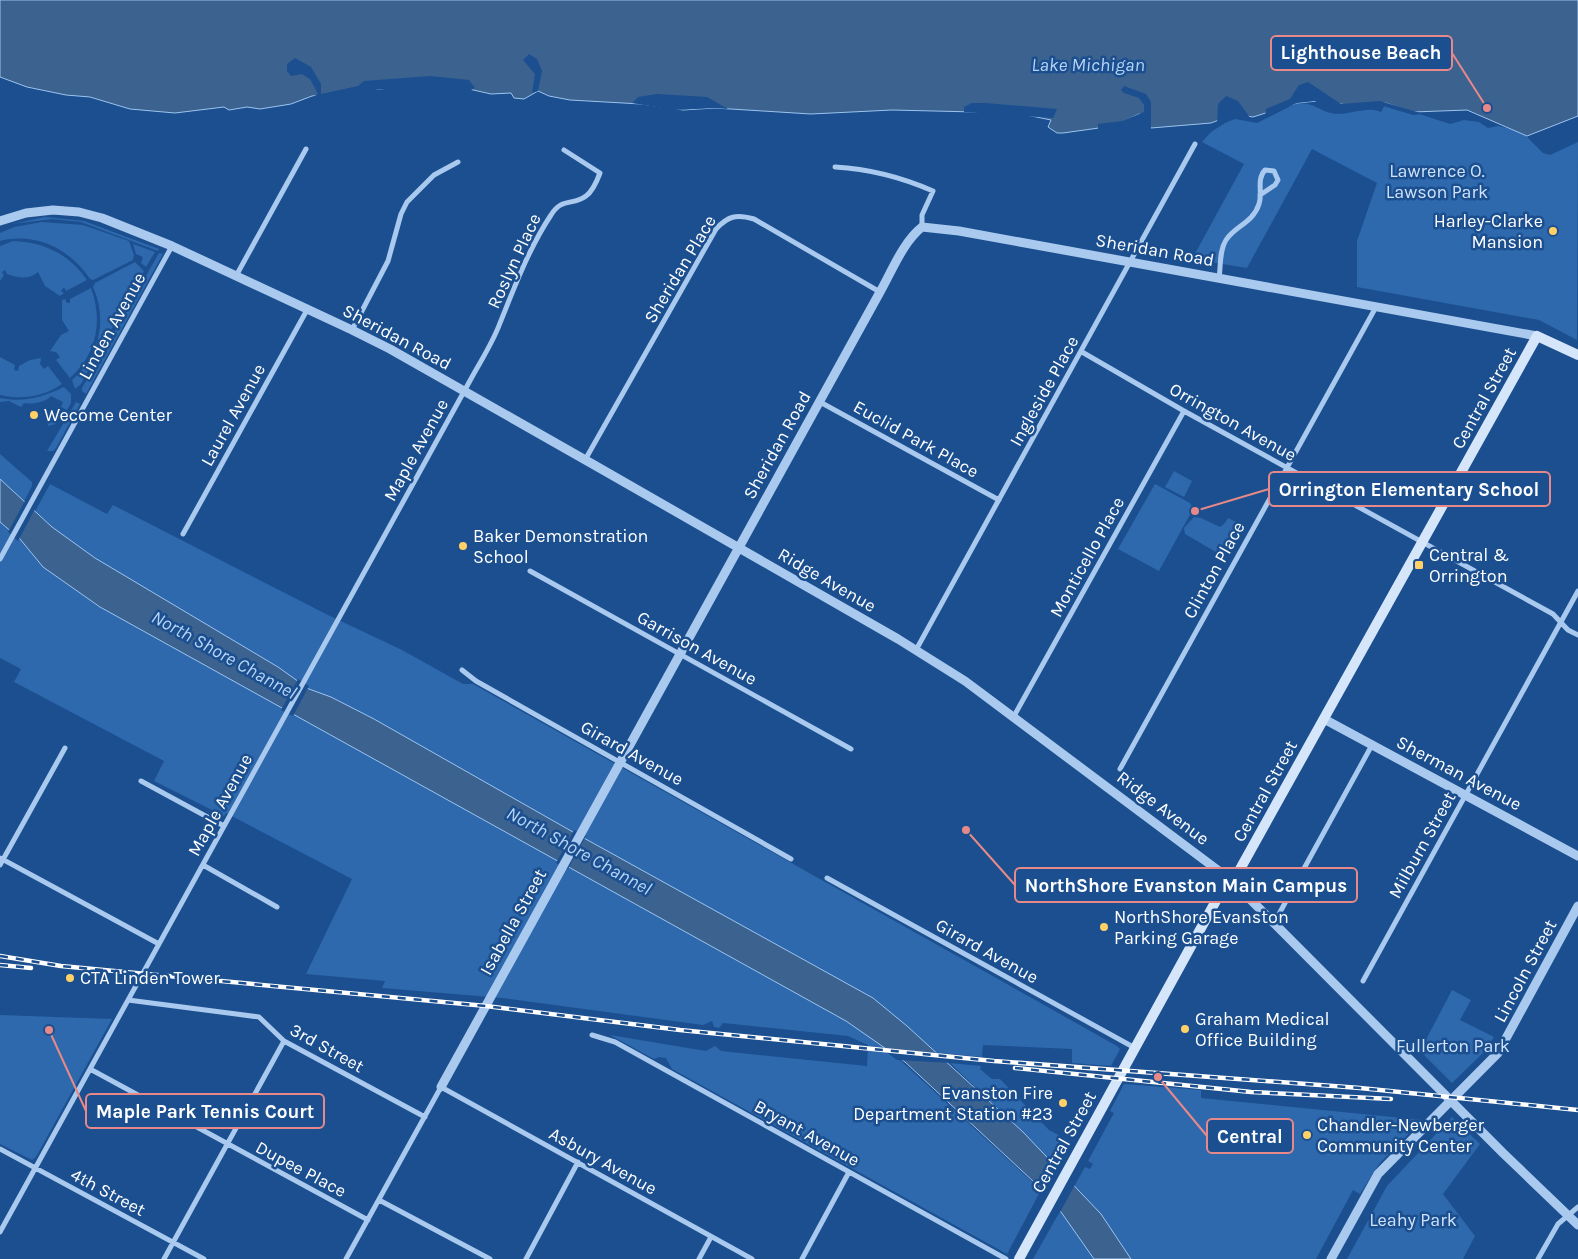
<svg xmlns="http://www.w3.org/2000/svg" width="1578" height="1259" viewBox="0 0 1578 1259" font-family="Karla,sans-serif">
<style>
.green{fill:#2e69ad}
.water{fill:#3c6290;stroke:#9cc4f0}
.pier{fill:#1b4f8f}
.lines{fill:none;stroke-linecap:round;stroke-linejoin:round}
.minor{stroke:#a9c9ee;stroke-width:5}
.tertiary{stroke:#a9c9ee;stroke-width:9}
.secondary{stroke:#d6e6fa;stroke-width:10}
.rail-casing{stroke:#fff;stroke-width:4.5}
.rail{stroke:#1b4f8f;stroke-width:2.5;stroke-dasharray:8;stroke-linecap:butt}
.poi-dot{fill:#ffd166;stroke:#1b4f8f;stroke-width:2}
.labels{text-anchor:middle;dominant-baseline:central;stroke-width:5;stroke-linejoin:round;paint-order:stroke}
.park-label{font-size:18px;fill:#cfe3fa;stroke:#1b4f8f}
.poi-label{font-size:18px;fill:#fff;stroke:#1b4f8f;text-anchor:start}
.street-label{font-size:18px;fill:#fff;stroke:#1b4f8f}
.water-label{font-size:19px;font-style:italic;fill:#b5d3f5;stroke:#1b4f8f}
.leader{fill:none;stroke:#e88989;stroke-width:2}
.callout-dot{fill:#e88989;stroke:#1b4f8f;stroke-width:2}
.callout{fill:#1b4f8f;stroke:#e88989;stroke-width:2}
.callout-label{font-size:19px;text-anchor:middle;font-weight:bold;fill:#fff}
</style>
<rect width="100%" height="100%" fill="#1b4f8f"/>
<!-- green -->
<path class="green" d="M1297,103C1315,103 1318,110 1331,113C1348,117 1365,105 1381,112L1386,103L1450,124L1464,120L1479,122L1488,128L1498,126L1521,131L1543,153L1550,155L1578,142L1577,340L1539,320L1357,287V241L1377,183L1312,149L1247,268L1192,259L1244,164L1202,142L1211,132L1225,123L1235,119L1257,123Z
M45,217L84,221L159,249L158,251L81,222L52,219L12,224Z
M42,222L83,225L129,241L134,255L133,260L93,280L90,279C70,249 36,232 0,241V233L14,227Z
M13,241C44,242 69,254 87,280L66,291L64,287L61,291L64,293L60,296L45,286L38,272C30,279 20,279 7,274L5,270L2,272L4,275L0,281V246Z
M133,244L155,252L146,267L141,263L143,257L136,254Z
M159,253L163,254L86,394L82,391V388Z
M135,262L144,271L81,384L75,389L72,380C99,357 108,320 93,287L95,283Z
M91,288C103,321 97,354 70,378L56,360L60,357L56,352L50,351L61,335L69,331L62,320V300L65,299L67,303H70V299Z
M0,357L15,365L14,370L18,371L19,366L30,360L41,358L40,364L44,369L48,366L62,384C43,397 22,400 0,395Z
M64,387L71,394V403L67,410L61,407L63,402L51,396C46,402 32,405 24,403L21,407L9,401L0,402V398C25,403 42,397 64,387Z
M76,402L80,404L56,448L53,451H47Z
M59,408L63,411L56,424L48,426L47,422L53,418Z
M0,454L32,482V486L24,502L0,479Z
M1174,471L1192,481L1184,497L1165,487Z
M50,484L107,514L113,505L328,615L402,650L463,684H473L1117,1046L1120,1049L1111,1066L1072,1063V1049L983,1045L982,1057L887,1048L1041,1190L1007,1254L672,1069L666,1058L659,1057L654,1059L610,1035L706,1051L715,1046L721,1051L867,1066L868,1045L848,1036L723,1023L719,1028L714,1027L712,1021L703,1025L502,998L382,988L385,981L306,974L352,879L226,813L224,816L154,781L164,761L14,682L21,669L0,658V522L20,539Z
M1155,484L1190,503L1193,509L1159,571L1118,549Z
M1194,517L1201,518L1220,527L1225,523L1228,518L1238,523L1221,555L1185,534L1184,528Z
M1452,990L1471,1000L1460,1020L1494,1037L1484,1052L1452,1083L1420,1051Z
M0,1015L112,1019L36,1157L32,1160L0,1144Z
M950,1063L981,1066L980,1069L992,1079H1000L1049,1130L1070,1141L1056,1168L1023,1132Z
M1124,1084L1201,1090V1098L1422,1120L1379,1164L1360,1194L1353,1190L1316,1259H1033L1085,1167L1090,1169L1093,1164L1088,1161L1114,1113L1110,1111Z
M1452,1117L1480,1144L1443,1194L1475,1236L1463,1259H1347L1387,1186Z"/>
<!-- water -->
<path class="water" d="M0,0H1578V116L1527,136L1467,110L1413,112L1386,103L1348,105L1318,101L1297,103L1253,117L1235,114L1211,123L1151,128L1148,117L1139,114L1113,126L1063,133H1057L1048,127L1051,120L1017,113L892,110L811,114L715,108L683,110L641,104L570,100L549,96L538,91L524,99L514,98L511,93L491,94L469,89L411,87L377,89L312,96L291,104L260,109L247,107L229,110L224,107L175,113L130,109L90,97L66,95L27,87L0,77Z
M0,479L52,527L95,558L278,667L309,689L331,697L374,719L573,832L873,998L907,1026L1023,1132L1101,1214L1131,1259H1094L1061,1212L1035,1183L905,1062L846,1021L100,607L43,567L20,539L0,522Z"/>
<!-- pier -->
<path class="pier" d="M529,54L537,59L542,71L538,91L532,93L535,74L523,60Z
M295,58L311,67L321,84V94L358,86L364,81L430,76L469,80L475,88L469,91L380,89L328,99H309L318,94L310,79L302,74L291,76L287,71V64Z
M1308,82L1341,104L1380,101L1424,114L1413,115L1380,105L1359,111L1332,104H1319L1315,101L1297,103L1265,117L1266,109L1290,99L1299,85Z
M1124,86L1146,94L1151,102V128H1149L1146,119L1138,117L1114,128L1098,132V124L1122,121L1144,112V105L1139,98L1124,93L1121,90Z
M657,94L707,97L728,109L715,108L674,110L632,103L638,97Z
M1226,96L1238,101L1251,119L1235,117L1217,124L1218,104Z
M972,103H985L1057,109L1053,118L964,112V107Z
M26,499L35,509L18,541L8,532Z
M298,679L309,686L293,716L281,710Z
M574,830L586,836L568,869L556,863Z
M881,1048L941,1053L952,1063L897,1060Z
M1055,1164L1076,1183L1059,1214L1040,1192Z"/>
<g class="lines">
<!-- minor -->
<path class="minor" d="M835,167C871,169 901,177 933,191L922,215V227
M236,276L306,149
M1219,278C1221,266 1219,251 1226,240C1235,226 1253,223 1259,204C1263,192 1256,180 1265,170L1274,171L1278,180L1275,185L1260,195
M352,330L388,261L401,214L407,202L434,175L458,162
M1082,352L1184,411L1553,614L1568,630L1578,635
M820,402L999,500
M585,460L716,229C728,216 736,214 754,219L880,292
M183,534L307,310
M0,559L172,246
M530,571L851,749
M916,650L1195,144
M462,670L476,681L791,859
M1014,716L1184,411
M1120,769L1376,307
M141,781L224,826
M0,858L159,944
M0,865L65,748
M203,865L277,907
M827,878L1135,1048
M1274,923L1372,745
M1363,981L1578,591
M128,1000L259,1017L284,1041L425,1117
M592,1035L615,1042L1006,1259
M90,1069L368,1220
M0,1149L204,1259
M379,1200L490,1259
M0,1232L472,377C482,359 493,342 500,323C515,286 529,248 551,215C562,197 573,206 586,196C593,191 597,181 600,173L564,150
M164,1259L284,1041
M346,1259L441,1087L752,1259
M526,1259L578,1162
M699,1259L711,1237
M802,1259L849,1172
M1538,1259L1558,1224L1578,1207"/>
<!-- tertiary -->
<path class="tertiary" d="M0,221L26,213L53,210L79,212L102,218L172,246L352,330L390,349L596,466L898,639L965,681L1231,880L1503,1153L1578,1225
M1324,719L1578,856
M441,1087L880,292C892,271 903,242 922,227L959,231L1537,336
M1331,1259L1378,1174L1498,1053L1578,906"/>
<!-- secondary -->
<path class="secondary" d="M1019,1259L1223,888L1239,871L1537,336L1578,355"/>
<defs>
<path id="rail" d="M0,956L61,966L486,1006L680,1030L994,1061L1360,1088L1578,1110
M0,965L31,968
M1015,1068L1251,1092L1391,1099"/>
</defs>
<!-- rail casing -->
<use href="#rail" class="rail-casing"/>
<!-- rail -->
<use href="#rail" class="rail"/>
</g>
<!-- markers -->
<g class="poi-dot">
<circle cx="1553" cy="231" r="5"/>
<circle cx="34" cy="415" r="5"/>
<circle cx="463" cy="546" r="5"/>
<rect x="1414" y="560" width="10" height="10" rx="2.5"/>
<circle cx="1104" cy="927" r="5"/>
<circle cx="70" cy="978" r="5"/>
<circle cx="1185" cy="1029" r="5"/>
<circle cx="1063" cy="1103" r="5"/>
<circle cx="1307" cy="1135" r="5"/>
</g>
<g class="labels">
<!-- park labels -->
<g class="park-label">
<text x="1437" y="171">Lawrence O.<tspan x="1437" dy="21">Lawson Park</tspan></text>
<text x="1453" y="1046">Fullerton Park</text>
<text x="1413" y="1220">Leahy Park</text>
</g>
<!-- poi labels -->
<g class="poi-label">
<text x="1543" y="221" text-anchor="end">Harley-Clarke<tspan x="1543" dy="21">Mansion</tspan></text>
<text x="44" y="415">Wecome Center</text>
<text x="473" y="536">Baker Demonstration<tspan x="473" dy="21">School</tspan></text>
<text x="1429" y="555">Central &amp;<tspan x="1429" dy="21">Orrington</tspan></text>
<text x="1114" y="917">NorthShore Evanston<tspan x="1114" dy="21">Parking Garage</tspan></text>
<text x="80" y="978">CTA Linden Tower</text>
<text x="1195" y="1019">Graham Medical<tspan x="1195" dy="21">Office Building</tspan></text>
<text x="1053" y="1093" text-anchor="end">Evanston Fire<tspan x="1053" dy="21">Department Station #23</tspan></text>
<text x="1317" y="1125">Chandler-Newberger<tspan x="1317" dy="21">Community Center</tspan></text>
</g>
<!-- street labels -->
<g class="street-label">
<text transform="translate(1155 250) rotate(10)">Sheridan Road</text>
<text transform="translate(514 261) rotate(-65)">Roslyn Place</text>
<text transform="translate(680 269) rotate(-59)">Sheridan Place</text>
<text transform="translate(112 326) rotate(-61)">Linden Avenue</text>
<text transform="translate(397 337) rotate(28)">Sheridan Road</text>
<text transform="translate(1044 391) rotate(-61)">Ingleside Place</text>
<text transform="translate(1484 398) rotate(-61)">Central Street</text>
<text transform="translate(233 415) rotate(-61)">Laurel Avenue</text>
<text transform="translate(1233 422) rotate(29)">Orrington Avenue</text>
<text transform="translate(916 439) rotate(29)">Euclid Park Place</text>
<text transform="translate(777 445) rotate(-61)">Sheridan Road</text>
<text transform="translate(416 450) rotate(-61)">Maple Avenue</text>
<text transform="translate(1087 557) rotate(-61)">Monticello Place</text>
<text transform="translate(1214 570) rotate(-61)">Clinton Place</text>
<text transform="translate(827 580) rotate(30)">Ridge Avenue</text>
<text transform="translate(697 648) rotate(29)">Garrison Avenue</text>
<text transform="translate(632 753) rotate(29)">Girard Avenue</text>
<text transform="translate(1459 773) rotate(28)">Sherman Avenue</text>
<text transform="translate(1265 791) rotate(-61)">Central Street</text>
<text transform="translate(220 805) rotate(-61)">Maple Avenue</text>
<text transform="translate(1163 808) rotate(37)">Ridge Avenue</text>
<text transform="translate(1422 845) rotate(-61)">Milburn Street</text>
<text transform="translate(513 922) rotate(-61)">Isabella Street</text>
<text transform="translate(987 951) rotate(29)">Girard Avenue</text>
<text transform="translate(1525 971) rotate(-62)">Lincoln Street</text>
<text transform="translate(327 1048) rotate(29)">3rd Street</text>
<text transform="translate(807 1133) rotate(29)">Bryant Avenue</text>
<text transform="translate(1064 1142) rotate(-61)">Central Street</text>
<text transform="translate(603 1161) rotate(29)">Asbury Avenue</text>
<text transform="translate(301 1169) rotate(28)">Dupee Place</text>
<text transform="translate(108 1192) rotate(28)">4th Street</text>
</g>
<!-- water labels -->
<g class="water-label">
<text x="1088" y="65">Lake Michigan</text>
<text transform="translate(224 655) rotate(29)">North Shore Channel</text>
<text transform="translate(579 851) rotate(29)">North Shore Channel</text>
</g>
</g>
<!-- callouts -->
<path class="leader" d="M1487 108L1452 53M1195 511L1269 489M966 830L1015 885M49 1030L86 1111M1158 1077L1207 1136"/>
<g class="callout-dot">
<circle cx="1487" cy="108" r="5"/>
<circle cx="1195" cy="511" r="5"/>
<circle cx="966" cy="830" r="5"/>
<circle cx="49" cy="1030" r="5"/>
<circle cx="1158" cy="1077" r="5"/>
</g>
<g class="callout">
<rect x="1271" y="36" width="181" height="34" rx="5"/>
<rect x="1269" y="472" width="281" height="34" rx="5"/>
<rect x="1015" y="868" width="342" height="34" rx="5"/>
<rect x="86" y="1094" width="238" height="34" rx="5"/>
<rect x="1207" y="1119" width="86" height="34" rx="5"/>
</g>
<g class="callout-label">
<text x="1361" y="59">Lighthouse Beach</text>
<text x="1409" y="496">Orrington Elementary School</text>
<text x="1186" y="892">NorthShore Evanston Main Campus</text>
<text x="205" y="1118">Maple Park Tennis Court</text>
<text x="1250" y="1143">Central</text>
</g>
</svg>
